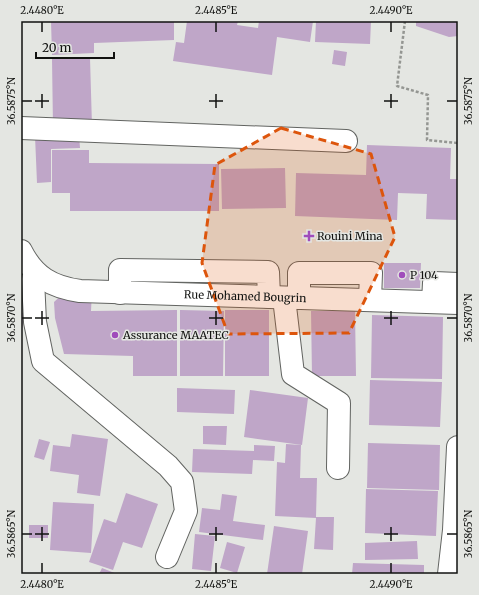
<svg xmlns="http://www.w3.org/2000/svg" width="479" height="595" viewBox="0 0 479 595" font-family="Merriweather,serif">
<style>
.building{fill:#bfa6c8}
.lines{fill:none;stroke-linecap:round;stroke-linejoin:round}
.minor-casing{stroke:#626461;stroke-width:24}
.path{stroke:#949692;stroke-width:2.5;stroke-dasharray:3 2;stroke-linecap:butt}
.minor{stroke:#fff;stroke-width:22}
.marked{fill:#dd550c;fill-opacity:0.2;stroke:#dd550c;stroke-width:3;stroke-dasharray:8 5;stroke-linejoin:round}
.ticks{fill:none;stroke:#111210;stroke-width:1.5}
.poi-dot{fill:#a04dbb;stroke:#e4e6e2;stroke-width:1.5}
.labels{text-anchor:middle;dominant-baseline:central;stroke-width:3;stroke-linejoin:round;paint-order:stroke}
.poi-label{font-size:11px;fill:#111210;stroke:#e4e6e2;text-anchor:start}
.street-label{font-size:11px;fill:#111210;stroke:#e4e6e2}
.neatline{fill:none;stroke:#111210;stroke-width:1.5}
.ticks-label{font-size:10px;text-anchor:middle;fill:#111210}
</style>
<rect width="100%" height="100%" fill="#e4e6e2"/>
<!-- building -->
<path class="building" d="M51,21H174V40L94,43V53L52,55Z
M187,21H238L237,25L258,28L259,21H313L310,42L277,37L272,75L173,61L176,42L184,43Z
M316,21H371L370,44L315,42Z
M416,21H458V36L449,37L416,26Z
M334,50L347,52L345,66L332,64Z
M90,58L92,126L53,127L52,59Z
M79,135L80,148L51,149V182L37,183L35,136Z
M367,145L451,148L450,179H458V220L426,219L427,194L398,193L397,220L295,216L296,173L366,175Z
M52,150H89V163L219,164V211H70V193H52Z
M285,168L286,208L222,209L221,169Z
M384,263H421L420,288H384Z
M67,290L92,291L91,311L177,310V376H133V356L64,354L55,318L54,302Z
M180,310L224,311L223,376H180Z
M225,310H269V376H225Z
M311,311H355L356,376H312Z
M21,313H24L22,329H21Z
M372,315L443,317L442,379L371,378Z
M370,380L442,382L440,427L369,425Z
M177,388L235,390L234,414L177,412Z
M250,390L308,398L302,445L244,437Z
M203,426H227L226,445L203,444Z
M72,434L108,439L100,496L77,493L79,475L50,471L53,445L70,447Z
M39,439L50,442L44,460L34,457Z
M368,443L440,445L439,490L367,488Z
M286,444L301,445L300,478H317L316,517H334L333,550L314,549L316,518L275,516L277,462L285,463Z
M254,445L275,446L274,461L253,460L252,474L192,472L193,449L254,451Z
M366,489L438,491L436,536L365,533Z
M126,493L158,504L142,548L123,542L113,570L89,562L104,519L116,523Z
M222,494L237,496L233,521L265,525L263,540L199,532L202,508L220,510Z
M53,502L94,504L91,553L50,550Z
M29,525H48V538H29Z
M274,526L308,531L302,574H267Z
M195,534L215,536L211,571L192,569Z
M417,541L418,559L365,560V543Z
M227,542L245,547L237,573L220,568Z
M353,563L424,565V574H352Z
M102,568L117,574H99Z"/>
<g class="lines">
<defs>
<g id="minor">
<path d="M21,128L346,141"/>
<path id="s1" d="M21,251C34,277 52,287 80,291L458,303"/>
<path d="M33,279L35,322L43,361L168,466L182,482L186,511L167,557"/>
<path d="M120,293V270L268,272L269,297"/>
<path d="M284,298L293,374L339,403L338,468"/>
<path d="M299,298V273H371L370,300"/>
<path d="M433,302L434,283L458,284"/>
<path d="M449,574L454,530L458,447"/>
</g>
</defs>
<!-- minor casing -->
<use href="#minor" class="minor-casing"/>
<!-- path -->
<path class="path" d="M405,21L397,86L428,95L427,140L458,143"/>
<!-- minor -->
<use href="#minor" class="minor"/>
</g>
<!-- marked area -->
<path class="marked" d="M281,128L371,154L395,237L349,333L228,334L202,263L215,165Z"/>
<!-- ticks -->
<path class="ticks" d="M42,22V32M216,22V32M391,22V32M42,94V108M216,94V108M391,94V108M22,101H32M35,101H49M209,101H223M384,101H398M447,101H457M42,311V325M216,311V325M391,311V325M22,318H32M35,318H49M209,318H223M384,318H398M447,318H457M42,527V541M216,527V541M391,527V541M22,534H32M35,534H49M209,534H223M384,534H398M447,534H457M42,563V573M216,563V573M391,563V573"/>
<!-- markers -->
<g class="poi-dot">
<path d="M307 230h4v4h4v4h-4v4h-4v-4h-4v-4h4z"/>
<circle cx="402" cy="275" r="4"/>
<circle cx="115" cy="335" r="4"/>
</g>
<g class="labels">
<!-- poi labels -->
<g class="poi-label">
<text x="317" y="236">Rouini Mina</text>
<text x="410" y="275">P 104</text>
<text x="123" y="335">Assurance MAATEC</text>
</g>
<!-- street labels -->
<g class="street-label">
<text stroke="none"><textPath href="#s1" startOffset="240">Rue Mohamed Bougrin</textPath></text>
</g>
</g>
<!-- border -->
<rect width="479" height="595" fill="none" stroke="#e4e6e2" stroke-width="44"/>
<!-- scale -->
<path d="M36 52v6h78v-6" fill="none" stroke="#111210" stroke-width="2"/>
<text x="42" y="52" font-size="12" fill="#111210" stroke="#e4e6e2" stroke-width="3" paint-order="stroke">20 m</text>
<rect x="22" y="22" width="435" height="551" class="neatline"/>
<g class="ticks-label">
<text x="42" y="14">2.4480°E</text>
<text x="216" y="14">2.4485°E</text>
<text x="391" y="14">2.4490°E</text>
<text transform="translate(11 101) rotate(-90)" y="4">36.5875°N</text>
<text transform="translate(468 101) rotate(-90)" y="4">36.5875°N</text>
<text transform="translate(11 318) rotate(-90)" y="4">36.5870°N</text>
<text transform="translate(468 318) rotate(-90)" y="4">36.5870°N</text>
<text transform="translate(11 534) rotate(-90)" y="4">36.5865°N</text>
<text transform="translate(468 534) rotate(-90)" y="4">36.5865°N</text>
<text x="42" y="588">2.4480°E</text>
<text x="216" y="588">2.4485°E</text>
<text x="391" y="588">2.4490°E</text>
</g>
</svg>
